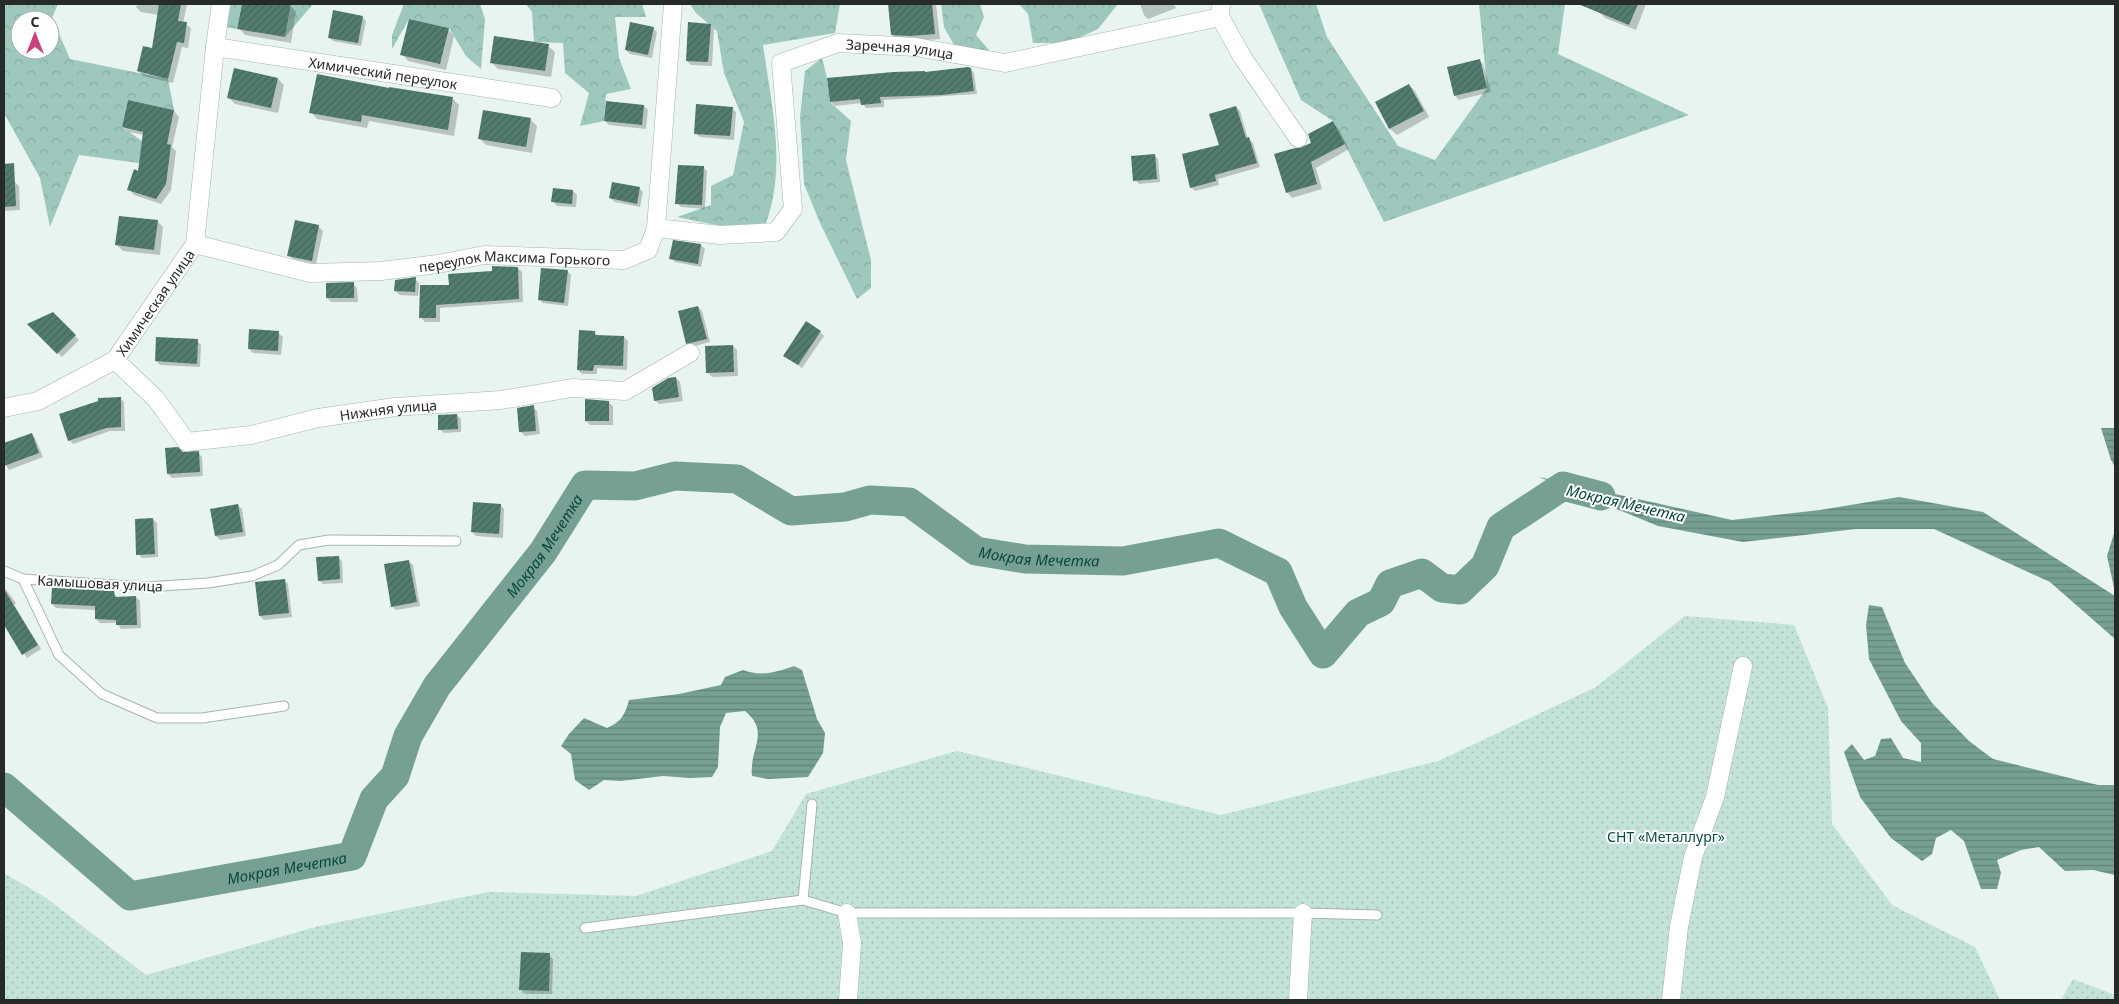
<svg xmlns="http://www.w3.org/2000/svg" width="2119" height="1004" viewBox="0 0 2119 1004" font-family="'Noto Sans',sans-serif">
<style>
.forest{fill:url(#forest-crowns);fill-rule:evenodd}
.park{fill:url(#park-dots)}
.water{fill:url(#water-rules)}
.shadow{fill:#0003}
.lines{fill:none;stroke-linecap:round;stroke-linejoin:round}
.river{stroke:#77a095;stroke-width:29}
.building{fill:url(#building-hatch)}
.lane-casing{stroke:#a7b3b0;stroke-width:11}
.street-casing{stroke:#a7b3b0;stroke-width:19}
.lane{stroke:#fff;stroke-width:9}
.street{stroke:#fff;stroke-width:18}
.labels{text-anchor:middle;dominant-baseline:central;stroke-width:4;stroke-linejoin:round;paint-order:stroke}
.street-label{font-size:14px;fill:#262b2a;stroke:#fcfffe}
.park-label{font-size:14px;fill:#0b483d;stroke:#fcfffe}
.water-label{font-size:15px;font-style:italic;fill:#09473b;stroke:#fcfffe}
</style>
<defs>
<pattern id="forest-crowns" width="20" height="18" patternUnits="userSpaceOnUse" patternTransform="scale(1.25)"><rect width="20" height="18" fill="#9ec8bd"/><path d="M2 6a3 3 0 1 1 6 0M12 15a3 3 0 1 1 6 0" fill="none" stroke="#88aca3"/></pattern>
<pattern id="park-dots" width="8" height="8" patternUnits="userSpaceOnUse" patternTransform="scale(1.25)"><rect width="8" height="8" fill="#c3e2d9"/><path d="M2 2h.1M6 6h.1" fill="none" stroke="#a7c2ba" stroke-width="1.8" stroke-linecap="round"/></pattern>
<pattern id="water-rules" width="6" height="5" patternUnits="userSpaceOnUse" patternTransform="scale(1.25)"><rect width="6" height="5" fill="#77a095"/><path d="M0 2.5h6" fill="none" stroke="#61837a"/></pattern>
<pattern id="building-hatch" width="6" height="6" patternUnits="userSpaceOnUse" patternTransform="scale(1.25)"><rect width="6" height="6" fill="#537c71"/><path d="M-1 1l2-2M0 6l6-6M5 7l2-2" fill="none" stroke="#45665d"/></pattern>
</defs>
<rect width="100%" height="100%" fill="#e7f4f0"/>
<!-- forest -->
<path class="forest" d="M4,4H58L52,18L70,59L168,79L174,110L128,100L122,127L142,141L139,163L79,155L50,227L40,178L4,113ZM20,20H50V50H20Z
M231,4H242L237,29L226,27Z
M289,4H313L285,37L291,4Z
M404,4H480L485,19L481,69L466,56L449,28L409,19L392,49V35Z
M526,4H642L646,17H615L619,58L631,89L606,94L604,121L580,126L589,93L565,73L563,43L534,42L532,12Z
M690,4H840L835,33L763,45C771,103 787,166 766,223L721,226L677,217L711,205V186L733,175L744,122L724,73L717,31L696,13Z
M941,4H980L984,17L976,35L989,50L959,54L944,27Z
M1019,4H1118L1098,29L1068,43H1033L1028,14Z
M1259,4H1316L1327,37L1398,146L1435,160L1487,88L1479,4H1565L1558,54L1689,115L1384,222L1333,121L1301,100Z
M822,58L827,78L830,102L851,121L846,160L871,260V288L857,299L820,223L804,184L800,117L805,71Z"/>
<!-- park -->
<path class="park" d="M1685,616L1794,625L1828,708L1832,824L1892,905L1975,947L2000,1000H4V873L46,898L146,975L319,926L489,892L636,896L772,851L806,794L957,751L1221,815L1438,761L1596,687Z
M2073,979L2115,995V1000H2061Z"/>
<!-- water -->
<path class="water" d="M2101,428H2115V467L2111,460Z
M1539,477L1732,520L1820,510L1899,497L1983,512L2115,596V639L2050,582L1934,529H1856L1743,542L1658,526Z
M2115,530V592L2107,556Z
M1869,605L1882,607L1905,663L1932,703L1969,741L1993,759L2098,785H2115V875L2093,870L2065,871L2039,847L2021,850L1997,860L2001,873L1997,889H1981L1964,841L1951,830L1936,838L1932,854L1922,861L1891,838L1860,797L1844,752L1852,744L1864,760L1875,756L1881,739L1891,738L1903,758L1921,762V743L1901,721L1869,659L1866,625Z
M794,666L802,670L817,719L825,733L823,753L808,777L768,779L752,776C749,749 771,732 745,711L726,713L720,727L718,767L712,777L690,778L663,776L621,781L604,780L589,790L575,780L571,754L561,746L569,734L584,718L607,728C621,722 625,715 629,700L679,694L721,685L725,677L743,670C760,677 777,672 794,666Z"/>
<!-- shadow -->
<path class="shadow" d="M138,4H187L183,23L191,28L188,48L182,47L173,83L143,76L138,71L153,49L159,15L141,12L136,7Z
M243,4L290,5L296,12L291,43L245,35L239,28Z
M936,4L940,39L916,41L898,40L892,35L889,5Z
M1140,4H1174L1176,8L1148,19L1144,15Z
M1602,4H1646L1636,30L1605,18L1599,12Z
M362,17L366,21L361,46L333,41L329,37Z
M710,25L714,29L712,66L691,65L687,61Z
M653,28L657,32L652,58L630,54L626,50Z
M448,29L454,36L446,70L408,61L402,54Z
M548,46L555,52L551,77L498,69L491,62Z
M1479,60L1483,64L1491,92L1459,100L1455,96L1448,68Z
M970,69L974,73L977,94L884,100V107L866,108L862,103L835,106L831,102L829,79Z
M278,79L284,85L278,113L235,104L229,98Z
M1409,85L1415,91L1429,117L1397,135L1390,129L1376,103Z
M390,88L453,99L459,105L454,136L369,121L367,128L317,119L311,112Z
M129,102L174,111L179,117L172,147L176,151L171,190L161,204L134,195L129,189L139,172L144,135L129,132L123,127Z
M644,106L648,110L646,129L609,125L605,121Z
M1236,107L1240,111L1248,139L1253,143L1260,167L1218,179L1219,185L1195,191L1191,187L1220,146Z
M732,108L736,112L734,140L700,137L695,133Z
M530,119L537,126L532,153L486,145L480,139Z
M1332,122L1338,128L1349,149L1316,168L1322,189L1292,198L1287,192L1312,144Z
M1154,155L1158,159L1160,182L1139,184L1135,180Z
M703,167L707,171L705,209L681,207L677,203Z
M4,182H15L19,186L20,210L4,211Z
M639,188L643,192L640,207L615,202L610,198Z
M573,191L577,195L576,207L557,206L553,201Z
M157,221L163,227L160,255L123,251L117,245Z
M296,222L319,227L323,231L316,264L293,259L289,255Z
M701,245L705,249L701,267L675,262L671,258Z
M518,268L522,272L523,302L440,308V322H425L421,318V287H419L418,296L400,295L395,291L415,279L419,283V287H451L494,272Z
M567,271L571,275L568,306L543,303L539,299Z
M353,284L357,288L358,302H331L327,298Z
M698,307L702,311L710,342L691,347L687,343Z
M53,314L79,340L62,357L29,324Z
M595,332L598,336L624,337L628,341L627,370L597,368V374H582L578,370Z
M820,332L824,336L802,368L785,356Z
M278,333L283,337L281,355L253,353L249,349Z
M197,341L201,345L200,367L160,365L156,361Z
M733,346L737,350L738,376L712,377L708,373Z
M676,378L680,382L683,401L659,404L655,400Z
M120,398L124,402L125,431H110L73,444L69,440Z
M608,402L613,406V425H590L586,421Z
M533,407L537,411L540,434L525,436L521,432Z
M457,415L461,419V432L444,433L440,429Z
M31,434L35,438L43,457L9,470L4,462V445Z
M182,453H198L202,457L203,476L172,478L168,474Z
M238,505L242,509L246,536L220,540L216,536L212,510Z
M500,505L504,509L503,538L476,536L472,532Z
M153,519L157,523L158,557L142,558L138,554Z
M338,557L342,561L343,583L323,584L319,580Z
M408,561L413,565L420,606L396,610L392,606Z
M284,580L288,584L292,617L264,620L260,616Z
M4,587L16,603L14,605L41,649L27,658L4,623Z
M113,592L118,598L136,597L140,601L141,628L121,629L117,623H100L96,619V610L56,608L52,604Z
M549,955L553,959L552,994H525L521,990Z"/>
<g class="lines">
<!-- river -->
<path class="river" id="s1" d="M4,787L130,896L352,856L374,799L395,776L408,736L437,686L543,552L585,485L635,486L675,476L737,479L791,511L845,507L870,500L909,502L976,551L1025,559L1123,561L1219,543L1278,572L1293,607L1323,654L1358,613L1381,602L1390,584L1422,573L1442,588L1460,590L1485,566L1501,527L1563,486L1601,496"/>
</g>
<!-- building -->
<path class="building" d="M159,4H181L178,21L187,22L184,43L177,42L168,79L137,71L143,46L152,48Z
M242,4H291L285,37L237,29Z
M888,4H932L935,34L910,36L891,35Z
M1578,4H1638L1629,25Z
M333,10L363,16L358,43L328,38Z
M409,19L449,28L440,64L400,55Z
M630,22L654,27L648,55L625,50Z
M688,22L711,24L708,62L686,61Z
M494,36L549,44L545,71L490,63Z
M1480,59L1487,88L1454,96L1447,67Z
M968,67L971,68L974,91L942,95L880,97L881,103L861,105L860,99L830,102L827,78L893,72L925,71V72Z
M234,68L278,78L271,108L227,98Z
M317,74L389,88V87L453,97L448,130L362,115L361,122L309,113Z
M1409,84L1424,111L1389,129L1375,102Z
M128,100L174,110L167,144L171,145L166,184L156,199L127,190L134,169L138,171L143,132L122,127Z
M606,101L644,105L642,125L604,121Z
M696,104L733,107L730,136L694,134Z
M1236,106L1246,138L1249,137L1257,163L1215,175L1216,181L1190,188L1182,154L1219,145L1209,114Z
M483,110L531,118L526,147L478,139Z
M1333,121L1345,144L1311,162L1317,184L1286,193L1274,154L1295,148H1299L1311,143L1308,134Z
M1155,154L1157,179L1133,181L1131,156Z
M14,163L16,206L4,207V164Z
M678,165L704,166L702,205L675,204Z
M612,182L640,187L637,204L609,198Z
M553,188L573,190L572,204L551,202Z
M119,216L158,220L154,250L115,245Z
M295,220L319,225L312,261L287,256Z
M673,240L701,244L698,264L669,259Z
M492,266L518,267L519,299L436,305V318H419L420,285H449L448,274L492,271Z
M541,268L568,270L564,303L538,300Z
M416,277L415,292L394,291L395,280Z
M354,282V298H326V283Z
M698,306L707,339L686,344L678,311Z
M53,312L76,335L57,354L27,324Z
M806,321L821,331L798,365L783,356Z
M249,329L279,331L278,351L248,349Z
M579,330L595,331V335L624,336L623,366L594,365L593,371L577,370Z
M156,337L198,339L197,364L155,361Z
M733,345L734,372L706,373L705,346Z
M676,377L679,397L654,401L652,388L668,378Z
M121,397V427L106,428L68,441L59,414L98,401V398Z
M585,399L609,401V421H585Z
M534,405L536,431L519,432L517,408Z
M457,414L458,429L438,430V415Z
M32,433L39,453L4,466V443Z
M178,447L183,452L199,451L200,472L167,474L165,448Z
M473,502L501,504L499,534L471,532Z
M238,504L243,532L215,536L210,509Z
M153,518L155,554L136,555L135,519Z
M339,556L340,579L318,581L316,557Z
M409,560L417,602L391,607L384,564Z
M285,579L289,613L259,616L255,582Z
M52,587L114,591L115,597L136,596L137,625H116V620L95,619V606L51,604Z
M4,589L38,645L22,655L4,625Z
M521,952L550,953L549,991L519,990Z"/>
<g class="lines">
<defs>
<path id="lane" d="M4,571L23,579L146,587L208,583L252,576L278,565L299,545L329,540L456,541
M23,579L59,655L102,694L157,718H202L284,706
M803,900L812,804
M585,928L803,900L847,913H1303L1377,915"/>
<g id="street">
<path d="M1221,4L1220,17L1243,58L1298,138"/>
<path id="s2" d="M215,47L552,98"/>
<path id="s3" d="M656,228L720,235L776,232L793,209L781,63L838,43L916,47L1005,63L1220,17"/>
<path id="s4" d="M195,244L310,273L381,271L438,264L484,255L624,260L648,250L656,228L673,4"/>
<path id="s5" d="M115,360L156,399L187,442L251,435L318,418L395,407L501,400L572,388L625,391L690,353"/>
<path id="s6" d="M4,408L38,401L115,360L195,244L215,47L221,4"/>
<path d="M847,913L852,943L848,1000"/>
<path d="M1298,1000L1303,913"/>
<path d="M1671,1000L1679,927L1693,857L1715,797L1743,666"/>
</g>
</defs>
<!-- lane casing -->
<use href="#lane" class="lane-casing"/>
<!-- street casing -->
<use href="#street" class="street-casing"/>
<!-- lane -->
<use href="#lane" class="lane"/>
<!-- street -->
<use href="#street" class="street"/>
</g>
<g class="labels">
<!-- street labels -->
<g class="street-label">
<text stroke="none"><textPath href="#s3" startOffset="418">Заречная улица</textPath></text>
<text stroke="none"><textPath href="#s2" startOffset="170">Химический переулок</textPath></text>
<text stroke="none"><textPath href="#s4" startOffset="324">переулок Максима Горького</textPath></text>
<text stroke="none"><textPath href="#s6" startOffset="192">Химическая улица</textPath></text>
<text stroke="none"><textPath href="#s5" startOffset="314">Нижняя улица</textPath></text>
<text transform="translate(100 583) rotate(3)">Камышовая улица</text>
</g>
<!-- park labels -->
<g class="park-label">
<text x="1666" y="836">СНТ «Металлург»</text>
</g>
<!-- water labels -->
<g class="water-label">
<text transform="translate(1626 503) rotate(13)">Мокрая Мечетка</text>
<text stroke="none"><textPath href="#s1" startOffset="761">Мокрая Мечетка</textPath></text>
<text stroke="none"><textPath href="#s1" startOffset="1316">Мокрая Мечетка</textPath></text>
<text stroke="none"><textPath href="#s1" startOffset="326">Мокрая Мечетка</textPath></text>
</g>
</g>
<!-- border -->
<rect width="2119" height="1004" fill="none" stroke="#262b2a" stroke-width="10"/>
<!-- north arrow -->
<g transform="translate(35 35)"><circle r="24" fill="#fcfffe" stroke="#a6aaa9"/>
<path d="M0-4L9 19L0 12L-9 19Z" fill="#c9417f"/>
<text y="-8" font-size="14" font-weight="bold" text-anchor="middle" fill="#262b2a">С</text>
</g>
</svg>
